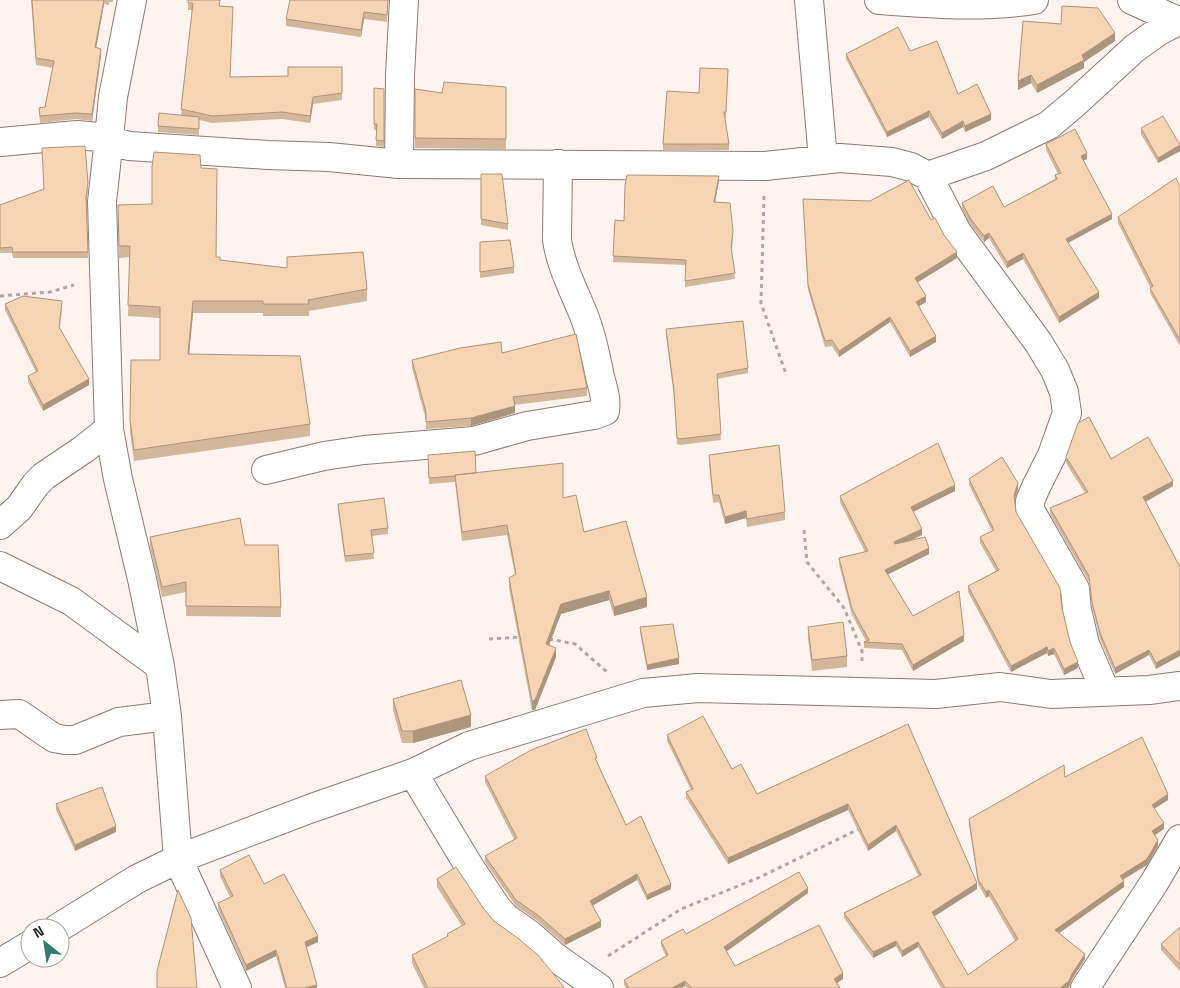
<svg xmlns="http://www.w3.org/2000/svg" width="1180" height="988" viewBox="0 0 1180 988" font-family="'Space Grotesk',sans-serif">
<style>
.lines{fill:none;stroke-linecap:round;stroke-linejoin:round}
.minor-casing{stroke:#8c7b76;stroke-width:30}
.path{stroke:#b1a8a5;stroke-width:3;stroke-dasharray:4 4;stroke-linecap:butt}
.minor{stroke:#fff;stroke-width:28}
.wall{fill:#d4b69a}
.shaded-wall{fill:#ad947d}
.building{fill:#f7d4b3;stroke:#ad947d}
</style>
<rect width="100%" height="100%" fill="#fef3ef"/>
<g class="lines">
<defs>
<path id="minor" d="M132,0L113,97L109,138L118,143L129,146L268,155L329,157L399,164L400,75L404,0
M809,0L823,159
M879,0C931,4 982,8 1034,0
M1132,0L1178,21
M0,142L77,135L109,138L102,202L109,429L118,479L142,579L160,666L167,716L178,859L237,988
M399,164L765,166L840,158L892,162L911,167L928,176L957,232L1038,342L1055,370L1064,392L1067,413L1052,455L1036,487L1030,501V510L1075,589L1077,610L1085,644L1105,691
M928,176L986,156L1049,125L1075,103L1135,48L1159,31L1180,20
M266,470L324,456L364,450L474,441L527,426L594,415L605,411C607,400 603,388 600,377C596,356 591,333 583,313C573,289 561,266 557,240L558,164
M0,525L19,508L36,484L44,476L84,449L109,429
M0,566L71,601L160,666
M0,715L19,714L54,738L65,740H75L119,722L167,716
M413,773L469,866L497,908L506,918L529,934L555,957L599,988
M58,928L137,879L178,859L312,808L413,773L469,746L643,693L698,688L936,694L1000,687L1051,694L1149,690L1180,686
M0,963L30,945
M1085,988L1154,883L1180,839"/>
</defs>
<!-- minor casing -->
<use href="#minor" class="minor-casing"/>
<!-- path -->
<path class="path" d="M764,196L761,303L786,374
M0,296L50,292L74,285
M804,530L807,562L844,608L862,651V661
M489,639L523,637
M549,639L575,644L607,672
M608,956L681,909L758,878L861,828"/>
<!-- minor -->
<use href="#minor" class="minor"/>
</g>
<!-- wall -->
<path class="wall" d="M31,0H113V2H109V5L104,4L96,48L101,55L92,121L76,119L40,123L39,108L45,107L53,68L36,65Z
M388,0L387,22L364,19L361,37L286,26V19Z
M188,3L220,6L230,77L288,76L342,67V100L313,104L310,123L282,119L212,123L199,120V135L158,132V126L181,115L193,10H188Z
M1023,21L1115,41L1084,62V68L1037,93L1031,83L1018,90Z
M910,51L958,94L991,120L965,132L963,127L942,139L929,117L887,137L846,59V54Z
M728,75L726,118H725L729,144V150H663V144L699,93Z
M506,87V149L415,148V89L442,93Z
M374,88L384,89V147L376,146V130H374Z
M1141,128L1180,145V151L1158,163L1141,134Z
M1046,144L1087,159L1083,161L1112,219L1068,243L1099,298L1059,323L1023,259L1007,268L989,238L984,242L970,224L962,209V203L1004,207L1055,179V175L1058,174L1046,150Z
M42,148L88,189L87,201L88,258H13L12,253H0V205L44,189Z
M201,168L216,257L220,260L367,289V301L309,311V316H263V313H193L189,354L310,424V436L134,461L130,432L131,360H160V318L128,316L130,257L119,258L118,216L152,204Z
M481,174L508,224V230L481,225Z
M719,181L715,202L733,236L732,250L735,279L685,287L686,265L613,262L615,220L624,221Z
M1180,187V346L1150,293V287L1118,223V217Z
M803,204L931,220L957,258L918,282L926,302L919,306L936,342L910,357L890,322L839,357L832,346L825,347L808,290Z
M480,242L514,267V273L480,278Z
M5,304L62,307L60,328L89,385L43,411L28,382V376L36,372L5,310Z
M666,329L748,368V373L717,379L721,440L680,445L677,444L674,397L666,335Z
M502,353L587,388V396L514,405L515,413L471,426L426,429V420L412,368V360Z
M709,455L785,512V520L747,527L746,518L725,524L719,502L713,503L709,463Z
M1066,457L1111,459L1173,486L1146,502L1180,567L1156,669L1149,655L1115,674L1100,639L1092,607L1089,582L1050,514V508L1085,493L1066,463Z
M428,460L476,473L563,498L584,532L647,607L614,616L609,600L561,614L549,645L556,657L535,710H532L509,588V578L515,575L507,535L462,541L455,482L429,484Z
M969,479L1018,489L1015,499L1016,512L1062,608L1070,642L1078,668L1064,675L1054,654L1048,656L1047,653L1011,672L968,592V586L996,571L980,543V537L992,531L969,485Z
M955,491L914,511L922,535L909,541L929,554L887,574L913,616L964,641L913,671L902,650L864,648V642L866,641L852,615L839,564V558L865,552L840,502V496Z
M338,504L388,528V534L372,536L374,559L345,562L338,510Z
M150,537L245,545L281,607V617L186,616V592L162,597L150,547Z
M640,627L679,664L647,670L640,632Z
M808,627L847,656V667L812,671L808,638Z
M393,699L471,727L413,743H402L393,710Z
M908,724L977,889L934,916L968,975L1015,941L989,896L986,898L978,884L969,825V819L1065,777L1168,800L1154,809L1164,829L1155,835L1158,846L1147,865L1123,880L1124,887L1059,933L1085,959L1072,979L1069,987L1068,988H941L918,947L902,957L896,946L873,958L844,918V913L919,877L896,831L868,851L848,810L728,864L686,798V792L691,790L667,741V735L732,769L757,794Z
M597,762L626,825L671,889L647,900L637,880L592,906L601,927L565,945L539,922L516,906L485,862V856L514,839L485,782V776Z
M56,804L116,832L75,851L56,810Z
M220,870L264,884L318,942L306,947L317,988H285L276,956L246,971L218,909V903L230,897L220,876Z
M437,879L484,909L494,921L564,988H424L412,963V955L447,937V934L462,926L437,887Z
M808,893L726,952L735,966L843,979L837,983L840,988H687L685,986L682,988H626L624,985V980L666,956L661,946V941L686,934Z
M1180,927V971L1161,950V944Z"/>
<!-- shaded-wall -->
<path class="shaded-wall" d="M104,0V4L95,54V47Z
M364,12V19L361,37V30Z
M1115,33V41L1084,62V68L1037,93V85Z
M101,49V55L92,121V114Z
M1031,75V83L1018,90V81Z
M313,97V104L310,123V116Z
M929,111V117L887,137V132Z
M991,114V120L965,132V126Z
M963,121V127L942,139V133Z
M1180,145V151L1158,163V158Z
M1087,153V159L1081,162V156Z
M719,176V181L714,207V202Z
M1112,214V219L1066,244V239Z
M989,233V238L984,242V236Z
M957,252V258L915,284V278Z
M1023,253V259L1007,268V262Z
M1099,292V298L1059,323V317Z
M926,296V302L916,308V302Z
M193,301V313L188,366V354Z
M890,317V322L839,357V351Z
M936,336V342L910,357V351Z
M89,379V385L43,411V405Z
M515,406V413L471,426V418Z
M1173,481V486L1143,503V497Z
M1018,483V489L1014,501V495Z
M955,485V491L911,513V507Z
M746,511V518L725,524V517Z
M922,529V535L894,548V542Z
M929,548V554L885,576V570Z
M609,591V600L561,614L546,653V644L561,604Z
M647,597V607L614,616V607Z
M964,635V641L913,671V665Z
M1047,647V653L1011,672V666Z
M556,648V657L535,710H532V701Z
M1054,648V654L1048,656V651Z
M1149,650V655L1115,674V668Z
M1180,650V656L1156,669V663Z
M679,658V664L647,670V665Z
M1078,662V668L1064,675V669Z
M471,715V727L413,743V731Z
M1168,794V800L1152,810V805Z
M848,804V810L728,864V858Z
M1164,823V829L1152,837V831Z
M896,825V831L868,851V845Z
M116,826V832L75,851V845Z
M1158,840V846L1147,865L1120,881V876Z
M637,874V880L590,907V901Z
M1124,881V887L1055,936V930Z
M977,883V889L932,918V912Z
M671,884V889L647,900V895Z
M808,888V893L724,953V947Z
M989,890V896L986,898V892Z
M601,921V927L565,945V939Z
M318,936V942L305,948V942Z
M896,941V946L873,958V952Z
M918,942V947L902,957V951Z
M276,950V956L246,971V965Z
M1085,954V959L1072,979L1069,987L1068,988H1060L1072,974Z
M843,973V979L834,985V979Z
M685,981V986L682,988H672Z
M317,985V988H304Z"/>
<!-- building -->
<path class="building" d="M32,0H104L95,47L101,49L92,114L76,113L40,116L39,108L45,107L54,61L36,58Z
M188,0H220L219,6L233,7L230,77L288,76V67H342V93L313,97L310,116L282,112L212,116L181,109L193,3H188Z
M290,0H388L387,15L364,12L361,30L286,19Z
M1062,6L1098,8L1115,33L1082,55L1084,60L1037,85L1031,75L1018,81L1023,21L1061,24Z
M898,27L910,51L937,41L958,94L977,84L991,114L965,126L963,121L942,133L929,111L887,132L846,54Z
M700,68L728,69L726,112H724L729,144H663L667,91L699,93Z
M444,82L506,87V139L415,138V89L442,93Z
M374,88L384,89V141L376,140L377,124H374Z
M159,113L199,117V129L158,126Z
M1163,116L1180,145L1158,158L1141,128Z
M1075,129L1087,153L1081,156L1112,214L1066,239L1099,292L1059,317L1023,253L1007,262L989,233L984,236L970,218L962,203L993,186L1004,207L1057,179L1055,175L1061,173L1046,144Z
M85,146L88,183L86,197L88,252H13L12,247L0,248V205L44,189L42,148Z
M154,152L200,155L201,168L217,169L216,257H220V260L287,268V257L363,252L367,289L308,300L309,304H263V301H193L188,354L300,356L310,424L134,450L130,420L131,360H160V307L128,305L130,246H119L118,205L152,204V167Z
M481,174H502L508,224L481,219Z
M627,175L719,176L714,202L730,203L733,231L731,248L735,273L685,281L686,260L613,256L615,220L624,221L625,185Z
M1176,178L1180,187V340L1150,288L1153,286L1118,217Z
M909,180L931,220L935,218L944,235L957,252L915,278L926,296L916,302L936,336L910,351L890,317L839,351L832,340L825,341L808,285L803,199L870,201Z
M510,240L514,267L480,272V242Z
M23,296L62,301L59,327L89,379L43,405L28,376L38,371L5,304Z
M743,321L748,368L717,374L721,434L680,439L677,438L674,391L666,329Z
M576,334L587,388L513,397L515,406L471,418L426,422V412L412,360L460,348L501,342L502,353Z
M1089,417L1111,459L1148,437L1173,481L1143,497L1180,567V650L1156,663L1149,650L1115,668L1100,633L1092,602L1089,576L1050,508L1088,492L1066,457L1078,423Z
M938,443L955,485L911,507L922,529L894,542L895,544L925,537L929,548L885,570L913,616L959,591L964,635L913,665L902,644L864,642L869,640L852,609L839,558L868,551L840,496Z
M779,445L785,512L747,519L746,511L725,517L719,495H713L709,455Z
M475,451L476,473L455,475V476L429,478L428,455Z
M1002,457L1018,483L1014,495L1016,512L1060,588L1062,608L1070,642L1078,662L1064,669L1054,648L1048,651L1047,647L1011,666L968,586L999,570L980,537L994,530L969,479Z
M563,463V498L576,495L584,532L626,521L647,597L614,607L609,591L561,604L546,644L556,648L535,700L532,701L509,578L516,574L507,525L462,532L455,475Z
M384,498L388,528L371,530L374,553L345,556L338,504Z
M240,518L245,545H278L281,607L186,606V582L162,587L150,537Z
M843,622L847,656L812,660L808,627Z
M673,624L679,658L647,665L640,627Z
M461,680L471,715L413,731H402L393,699Z
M703,716L732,769L741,764L757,794L908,724L977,883L932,912L968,975L1018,939L989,890L986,892L978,879L969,819L1064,765L1065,777L1142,737L1168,794L1152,805L1164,823L1152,831L1158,840L1147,859L1120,876L1124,881L1055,930L1085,954L1072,974L1069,981L1060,988H945L918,942L902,951L896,941L873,952L844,913L921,875L896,825L868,845L848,804L728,858L686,792L693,789L667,735Z
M586,729L597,758H595L626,825L641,816L671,884L647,895L637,874L590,901L601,921L565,939L539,916L516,900L485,856L517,838L485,776L531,750Z
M102,787L116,826L75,845L56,804Z
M249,855L264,884L284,874L318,936L305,942L317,985L304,988H287L276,950L246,965L218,903L233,896L220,870Z
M456,867L484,909L494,921L519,939L538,955L564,987L563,988H428L412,955L448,936L447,934L465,924L437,879Z
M799,872L808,888L724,947L735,966L819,925L843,973L834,979L840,988H692L685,981L672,988H629L624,980L668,955L661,941L683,929L686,934Z
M178,890L191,918L197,988H157V971Z
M1180,927V965L1161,944Z"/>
<!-- north arrow -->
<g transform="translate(45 943) rotate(330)"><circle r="24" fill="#ffffff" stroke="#a7a4a4"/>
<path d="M0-4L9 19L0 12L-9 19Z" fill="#367b6e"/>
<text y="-8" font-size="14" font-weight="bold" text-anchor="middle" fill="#231c1b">N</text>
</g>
</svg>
